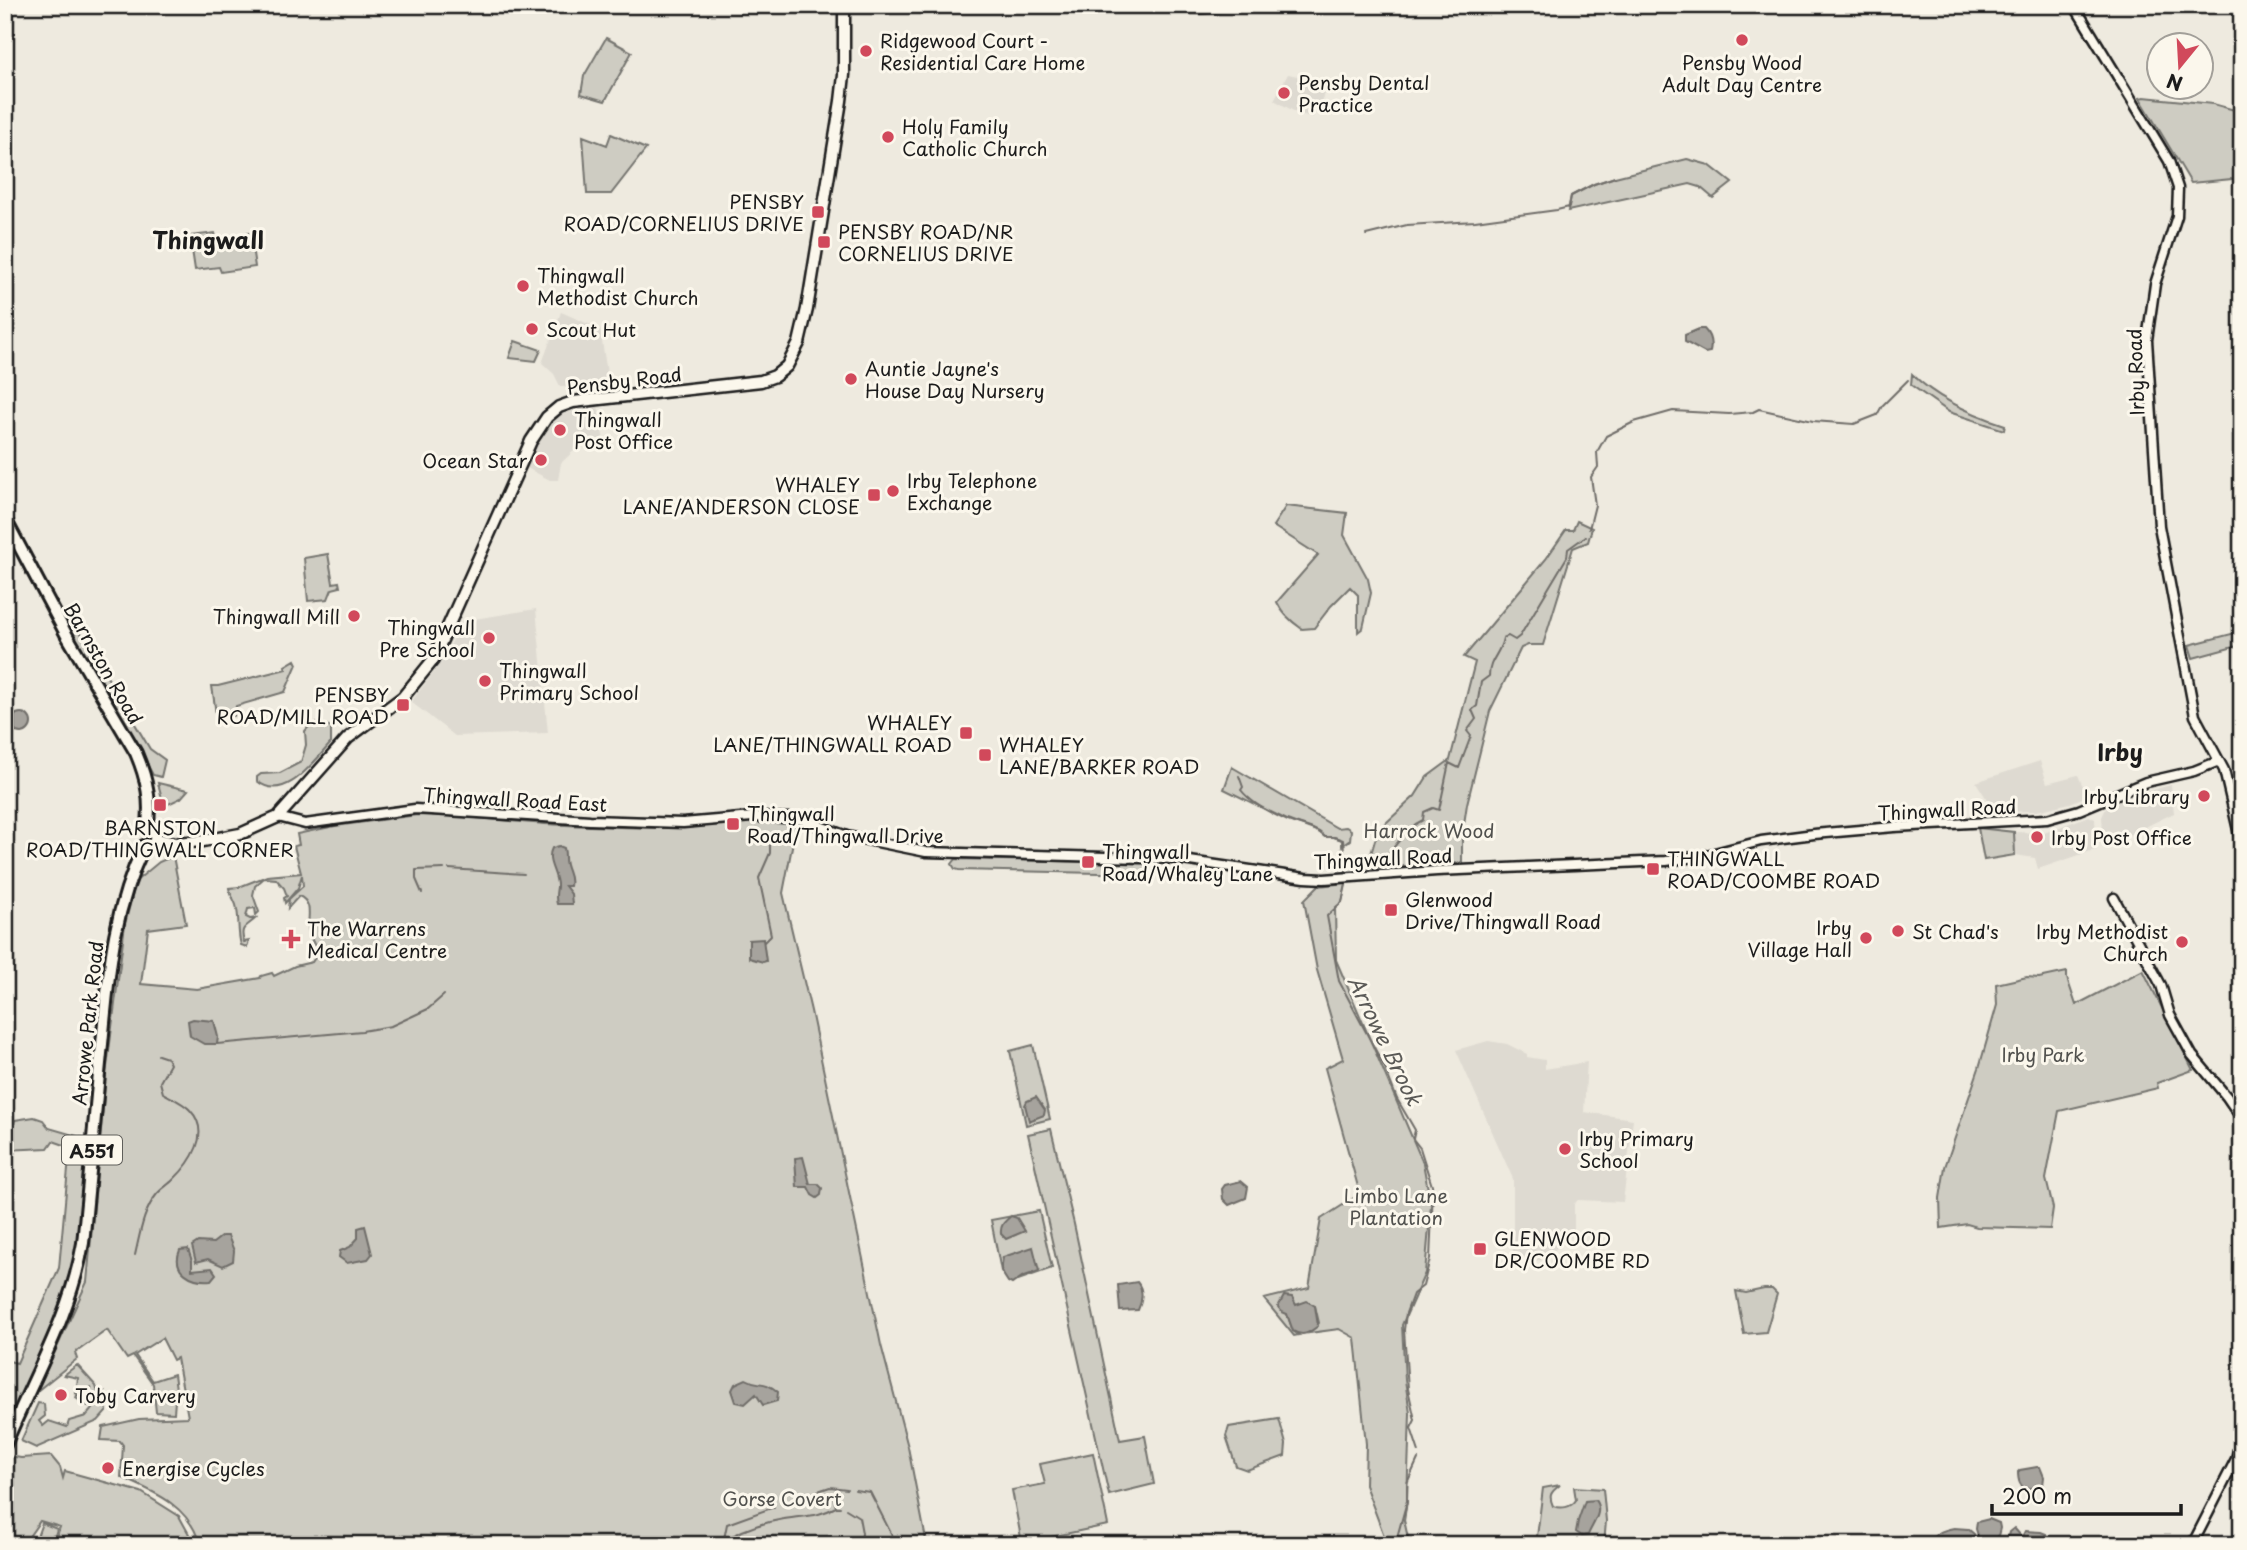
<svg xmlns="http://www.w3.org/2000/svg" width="2247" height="1550" viewBox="0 0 2247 1550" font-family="'Playpen Sans',sans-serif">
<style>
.built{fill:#dedad1}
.green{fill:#ceccc2;stroke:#75746f;stroke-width:2}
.water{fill:#a6a39d;stroke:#6f6d69;stroke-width:2}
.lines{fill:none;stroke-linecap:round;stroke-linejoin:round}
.stream{stroke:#6f6d69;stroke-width:2}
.tertiary-casing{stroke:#1c1c1c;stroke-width:13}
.secondary-casing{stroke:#1c1c1c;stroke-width:15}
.primary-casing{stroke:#1c1c1c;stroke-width:16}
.tertiary{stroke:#fbf7ec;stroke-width:8}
.secondary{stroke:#fbf7ec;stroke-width:10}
.primary{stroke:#fbf7ec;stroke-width:10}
.poi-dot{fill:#d1495b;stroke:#fbf7ec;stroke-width:2.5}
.labels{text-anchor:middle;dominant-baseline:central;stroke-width:6;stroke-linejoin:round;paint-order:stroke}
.shield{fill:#fbf7ec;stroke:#5f5e5a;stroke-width:2}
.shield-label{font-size:18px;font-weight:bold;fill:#1c1c1c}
.poi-label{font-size:19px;fill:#1c1c1c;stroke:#fbf7ec;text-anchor:start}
.street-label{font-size:19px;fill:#1c1c1c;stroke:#fbf7ec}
.park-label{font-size:19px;fill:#51514e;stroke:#fbf7ec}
.water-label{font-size:21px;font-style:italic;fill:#5a5956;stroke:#fbf7ec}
.quarter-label{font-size:23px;font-weight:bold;fill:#1c1c1c;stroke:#fbf7ec}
</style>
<rect width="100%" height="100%" fill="#eeeadf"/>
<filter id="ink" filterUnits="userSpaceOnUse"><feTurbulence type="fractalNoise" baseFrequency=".0143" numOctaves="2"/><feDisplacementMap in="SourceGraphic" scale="14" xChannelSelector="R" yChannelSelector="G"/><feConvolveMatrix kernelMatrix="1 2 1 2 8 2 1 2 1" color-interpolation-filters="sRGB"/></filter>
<g filter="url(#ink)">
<!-- built -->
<path class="built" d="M1288,74L1330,83L1313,117L1299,114L1274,100Z
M561,312L600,329L608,379L601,387L573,389L560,386L554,374L542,363Z
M594,405H598L604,442L578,447L561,463L558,480H550L523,466L543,429L552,420L562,414Z
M536,609L548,733L455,736L411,702L443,660L462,621Z
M2040,761L2047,783L2078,775L2087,796L2070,803L2037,811L1995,812L1976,782Z
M2171,785L2174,813L2104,847L2102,817L2107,806L2133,795Z
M2089,816L2095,819L2097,849L2038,869L2035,858L2015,855L2014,832L2044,833Z
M1488,1041L1507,1044L1527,1054V1057L1545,1060V1069L1587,1062L1584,1112L1633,1119L1623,1202L1578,1200L1574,1204V1233L1543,1260L1513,1261V1179L1456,1050Z"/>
<!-- green -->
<path class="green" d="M1120,5H1290L1202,14L1167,12Z
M606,38L632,52L605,101L581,94L584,76Z
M2144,97L2213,104L2242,112V178L2191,183L2140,98Z
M611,134L646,149L611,194H587L583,136L607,145Z
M1687,159L1709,165L1732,183L1713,198L1700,187L1690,184L1568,211L1571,196L1594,184L1615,177Z
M215,233L216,238L250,233L255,267L221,272L219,267L195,270L190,236Z
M515,341L541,350L536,361L509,358Z
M1912,374C1937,399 1971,414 2005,425L2004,430L1949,412L1911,385Z
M1286,506L1347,513L1344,535L1368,579L1371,593L1363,628L1358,632V595L1350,587L1331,606L1314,628L1302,629C1292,622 1282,614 1277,602L1318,555L1273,526Z
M1577,521L1592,528L1588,542L1573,548L1543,645H1528L1521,648L1490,711L1467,804L1462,837V863L1367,868L1375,840L1386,823L1415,796L1427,777L1450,760L1475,662L1464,657L1546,559L1566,530H1573Z
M328,554L333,583L339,582L340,587L332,589L328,599L308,601L304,558Z
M71,623L78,628L150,749L165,760L161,777L153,775L128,729L67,626Z
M2239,632L2242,635L2241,645L2193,658L2189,645Z
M295,660L297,664L285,692L236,706L234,716L216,714L212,686H218L286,669L285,666Z
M320,723L331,727V743C314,761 285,804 257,781V777L261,774L280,773L301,762L306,745L305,731L311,724Z
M1232,767L1337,828L1346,827L1351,830L1350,840L1342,846V840L1334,837H1325L1319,832L1287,820L1224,789Z
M158,783L188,790L181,798L164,806Z
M417,815C460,815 502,821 545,824C582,826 620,827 657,828C700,828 755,813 796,826L783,893L811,1011L881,1345L908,1447L927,1545H200C190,1506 155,1492 121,1477L123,1445L120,1441L101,1440L103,1427L139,1419L188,1417L177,1358L173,1360L162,1338L135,1355L153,1381L174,1374L176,1389L174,1413L156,1412L153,1384L133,1356L127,1359L107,1330L75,1353L77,1359L37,1391L87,1282L106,1075L125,924L136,881L159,862L173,856L186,924L148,929L141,984L197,989L260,978L261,976L272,973L274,976L295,966L312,962L318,953C316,946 310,939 309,932C306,918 315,904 299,896L288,908L289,899L303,886L302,875L298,888L285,903L284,898L287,896L284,888L276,879L264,878L255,886L253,895L259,912L256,915L255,908L248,909L246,917L250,919L256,918C247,927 239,926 244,942L249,941L247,947L241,945C237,932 240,919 236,905C234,899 230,894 229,888L239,887L267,876L301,873L294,846L299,845L297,834L335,826Z
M1978,828L2014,832L2015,855L1984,860Z
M956,859L1149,863L1150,866L1145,874L959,870L955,869L952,864Z
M1346,883L1342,902L1335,908L1336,960L1423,1163L1431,1205L1425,1273L1402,1325L1405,1380L1410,1413L1407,1501L1404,1520L1408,1538L1413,1545H1389L1386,1541L1365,1485L1366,1444L1355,1338L1339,1329L1309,1333L1319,1323L1315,1306C1302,1304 1297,1304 1287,1314L1293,1331L1299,1335L1294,1336L1264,1299L1309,1288L1321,1219L1360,1194L1325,1068L1343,1059L1317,970L1304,900L1318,886Z
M2143,970L2193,1070L2157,1083L2158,1088L2059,1111L2046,1179L2053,1208L2050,1229L1977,1227L1967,1224L1941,1228L1940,1198L1945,1167L1979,1068L1997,1005L1996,984L2027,977L2039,978L2067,972V978L2076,1005Z
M1033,1045L1050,1119L1026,1125L1010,1051Z
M34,1117L43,1120L49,1128L87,1139C83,1179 85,1225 75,1263C61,1317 30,1377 5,1428V1360L17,1363L59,1268L70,1147L53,1141L48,1148L5,1150V1136L12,1128L15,1120Z
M1051,1129L1074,1224L1120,1440L1145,1436L1154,1484L1109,1495L1028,1134Z
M1039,1211L1052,1268L1018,1280L1038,1270L1001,1264V1271L991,1220Z
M1764,1289H1772L1777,1294L1766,1332L1744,1334L1736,1291L1746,1293Z
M77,1365L96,1386L98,1393L103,1392L88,1406L76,1398L77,1395H81L92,1387L76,1393L78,1378L64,1375Z
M104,1395L107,1411L98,1421L36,1448L21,1441L38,1403L44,1404L45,1416L39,1421L43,1426L49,1421L67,1427L69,1421L86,1416Z
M1279,1419L1286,1444L1285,1456L1247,1470L1236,1466L1226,1436L1229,1427Z
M1093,1453L1108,1525L1022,1543L1012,1490L1045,1484L1040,1464Z
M9,1456L21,1458L51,1456L60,1467L63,1478L65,1471L141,1492L179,1516L195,1545H54L60,1527L40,1521L23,1545H5V1464Z
M1560,1485C1551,1492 1548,1495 1553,1506C1561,1509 1571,1508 1576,1500L1574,1487L1603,1489L1606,1521L1604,1545H1555L1553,1538L1542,1543L1544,1545H1536L1543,1488Z
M42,1523L57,1529L52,1545H34Z"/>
<!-- water -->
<path class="water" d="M1699,329H1704C1710,335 1712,343 1710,352L1705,353L1685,342V335Z
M11 723a10 10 0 1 1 20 0a10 10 0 1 1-20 0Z
M559,846L564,848C566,855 564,859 566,865C568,873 572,877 570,886H565L571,894L572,904H557C555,897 556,894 557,887C558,873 545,862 552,848Z
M763,939L766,961L763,962L749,958V940Z
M193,1019L214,1021L218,1037L217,1044H204L190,1036L188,1021Z
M1036,1097L1045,1110L1044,1115L1029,1121L1025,1105L1027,1101Z
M803,1157L810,1184H818L822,1188L821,1195L817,1198L812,1195L808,1187H797L795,1158Z
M1241,1181L1248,1187L1246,1198L1229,1205L1223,1199L1222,1189L1225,1185Z
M1011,1216L1017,1218L1025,1231L1006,1239L1001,1234C1000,1225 1004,1222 1011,1216Z
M365,1226L372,1254L368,1259L347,1263L339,1257L340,1251L350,1247L358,1238V1228Z
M222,1236H228L234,1251L233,1261L223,1266L208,1259L196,1262L192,1246L198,1242L213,1243Z
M1033,1247L1039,1271L1022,1277L1012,1284L1008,1282L1001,1271L1003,1257Z
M188,1249L192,1261V1270L212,1268L216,1274L211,1280C192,1282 171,1271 180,1250Z
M1137,1282C1144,1290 1142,1302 1138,1310L1120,1311L1118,1285Z
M1284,1296L1292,1297L1296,1305L1307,1301L1315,1306L1318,1326C1309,1333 1303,1337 1293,1331L1287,1314L1282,1312L1278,1307Z
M746,1379C760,1387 763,1379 778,1392L777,1401L763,1405L756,1394L745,1404L736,1402L732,1390L735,1384Z
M2037,1467H2040L2044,1477L2043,1485C2028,1490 2018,1492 2018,1472L2020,1470Z
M1595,1500C1604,1512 1592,1524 1588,1535L1582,1536L1576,1532L1578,1521L1585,1501Z
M1989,1519L1999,1523L2000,1528L1997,1540L1992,1542L1979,1539L1976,1529L1977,1522Z
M1954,1528L1968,1529L1974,1534L1975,1545H1929C1933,1533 1943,1530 1954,1528Z
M2014,1528L2022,1537L2025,1531L2041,1532L2046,1534L2047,1545H2006L2009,1532Z"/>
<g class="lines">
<!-- stream -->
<path class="stream" d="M1366,235L1407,225L1475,221L1557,210L1569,207L1571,196L1594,184L1615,177
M1589,529L1595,505L1591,477L1598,467L1597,452L1606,436L1634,422L1673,411L1729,414L1753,412L1759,409L1813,421L1854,424L1877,415L1882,406L1908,380
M1239,776L1243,787L1241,790C1252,804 1272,814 1288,821C1301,826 1315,827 1325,837H1334L1343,840L1346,870
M1384,857C1400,843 1405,828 1423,820L1424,812L1433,808L1439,810L1449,763L1459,768L1471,736L1467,731L1476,719L1472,710L1477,706L1481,682L1489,676C1489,659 1500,655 1503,638L1508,636L1515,640L1520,636L1567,557L1568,549L1586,536
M449,869L524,874
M1346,885L1342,902L1327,916L1339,981L1385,1068L1397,1099L1415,1130L1413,1139L1420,1148L1433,1189L1430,1259L1423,1286L1413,1294L1406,1313L1404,1330L1408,1389L1415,1420L1411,1428L1419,1452
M422,893L416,879V870L444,869
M764,942L771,935L759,878L770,853V845
M217,1044L362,1031L391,1026L428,1009L444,995
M135,1255C140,1234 143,1211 157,1194C161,1189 168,1185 173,1180C191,1163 212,1133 190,1110C184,1103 172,1098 163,1093L160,1082L170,1064L167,1058L158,1055
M830,1487L847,1489
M855,1490L870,1492L897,1545
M815,1492L830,1487
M833,1495L836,1507
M846,1509L859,1517L862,1533L861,1545
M724,1539L727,1524L774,1507
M1396,1541L1407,1501V1483L1418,1459
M718,1545C737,1531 760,1523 784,1519C805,1515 816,1518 836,1507H840
M1349,1545L1391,1541"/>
<defs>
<path id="tertiary" d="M2074,5L2169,161L2178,188L2177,216L2155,284L2147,340L2159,526L2195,716L2224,770L2242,847
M278,817L305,824L415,809L590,820L683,823L752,817L788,818L804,820L847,836L926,852L1176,859L1305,878L1324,879L1437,871L1666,861L1703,856L1761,841L1814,834L1894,827L2047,819L2079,810L2146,782L2194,771L2219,761
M2114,898L2161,985L2170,1015L2192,1055L2227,1097L2242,1119
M2192,1545L2236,1459L2242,1432"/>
<path id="secondary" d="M156,839L175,843L203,841L240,834L278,817L348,738L403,697L433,660L531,441L547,417L559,407L573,402L761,381L775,376L787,366L799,343L807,309L841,101L844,75V5"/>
<path id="primary" d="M5,519L66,634L136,753C147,779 152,802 147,830
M144,846L152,845L156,839L153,832L147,830
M5,1445C33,1378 71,1314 83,1243C90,1177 95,1111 102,1044C109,972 112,913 144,846"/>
</defs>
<!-- tertiary casing -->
<use href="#tertiary" class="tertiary-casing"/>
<!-- secondary casing -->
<use href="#secondary" class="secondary-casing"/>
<!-- primary casing -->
<use href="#primary" class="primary-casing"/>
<!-- tertiary -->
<use href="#tertiary" class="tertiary"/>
<!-- secondary -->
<use href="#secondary" class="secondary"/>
<!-- primary -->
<use href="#primary" class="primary"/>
</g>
</g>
<!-- markers -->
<g class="poi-dot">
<circle cx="1742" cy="40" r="7"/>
<circle cx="866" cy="51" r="7"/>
<circle cx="1284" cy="93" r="7"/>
<circle cx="888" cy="137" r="7"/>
<rect x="811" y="205" width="14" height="14" rx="3.5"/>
<rect x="817" y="235" width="14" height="14" rx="3.5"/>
<circle cx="523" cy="286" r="7"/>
<circle cx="532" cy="329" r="7"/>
<circle cx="851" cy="379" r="7"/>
<circle cx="560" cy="430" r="7"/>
<circle cx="541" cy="460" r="7"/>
<circle cx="893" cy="491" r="7"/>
<rect x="867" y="488" width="14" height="14" rx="3.5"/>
<circle cx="354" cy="616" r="7"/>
<circle cx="489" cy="638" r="7"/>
<circle cx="485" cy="681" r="7"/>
<rect x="396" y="698" width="14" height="14" rx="3.5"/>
<rect x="959" y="726" width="14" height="14" rx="3.5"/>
<rect x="978" y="748" width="14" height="14" rx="3.5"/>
<circle cx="2204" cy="796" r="7"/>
<rect x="153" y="798" width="14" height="14" rx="3.5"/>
<rect x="726" y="817" width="14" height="14" rx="3.5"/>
<circle cx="2037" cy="837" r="7"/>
<rect x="1081" y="855" width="14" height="14" rx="3.5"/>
<rect x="1646" y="862" width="14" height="14" rx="3.5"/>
<rect x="1384" y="903" width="14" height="14" rx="3.5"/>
<circle cx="1898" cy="931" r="7"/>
<circle cx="1866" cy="938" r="7"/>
<path d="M287.5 928.5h7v7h7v7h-7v7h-7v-7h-7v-7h7z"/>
<circle cx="2182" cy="942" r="7"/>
<circle cx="1565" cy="1149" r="7"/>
<rect x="1473" y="1242" width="14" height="14" rx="3.5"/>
<circle cx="61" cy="1395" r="7"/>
<circle cx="108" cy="1468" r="7"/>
</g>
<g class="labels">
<!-- shield labels -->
<rect class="shield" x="62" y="1135.5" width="60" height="29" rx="5"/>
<g class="shield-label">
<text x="92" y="1150">A551</text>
</g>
<!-- poi labels -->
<g class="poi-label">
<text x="880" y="40">Ridgewood Court -<tspan x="880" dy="22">Residential Care Home</tspan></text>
<text x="1742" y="62" text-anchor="middle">Pensby Wood<tspan x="1742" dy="22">Adult Day Centre</tspan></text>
<text x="1298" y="82">Pensby Dental<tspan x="1298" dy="22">Practice</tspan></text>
<text x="902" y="126">Holy Family<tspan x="902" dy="22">Catholic Church</tspan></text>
<text x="804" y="201" text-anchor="end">PENSBY<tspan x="804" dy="22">ROAD/CORNELIUS DRIVE</tspan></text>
<text x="838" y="231">PENSBY ROAD/NR<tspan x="838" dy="22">CORNELIUS DRIVE</tspan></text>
<text x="537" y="275">Thingwall<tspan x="537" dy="22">Methodist Church</tspan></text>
<text x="546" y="329">Scout Hut</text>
<text x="865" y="368">Auntie Jayne's<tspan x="865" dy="22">House Day Nursery</tspan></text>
<text x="574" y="419">Thingwall<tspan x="574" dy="22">Post Office</tspan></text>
<text x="527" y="460" text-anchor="end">Ocean Star</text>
<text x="907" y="480">Irby Telephone<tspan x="907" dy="22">Exchange</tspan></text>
<text x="860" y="484" text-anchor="end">WHALEY<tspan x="860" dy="22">LANE/ANDERSON CLOSE</tspan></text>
<text x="340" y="616" text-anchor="end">Thingwall Mill</text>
<text x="475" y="627" text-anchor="end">Thingwall<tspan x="475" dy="22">Pre School</tspan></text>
<text x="499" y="670">Thingwall<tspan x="499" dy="22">Primary School</tspan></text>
<text x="389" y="694" text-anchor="end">PENSBY<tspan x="389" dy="22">ROAD/MILL ROAD</tspan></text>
<text x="952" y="722" text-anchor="end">WHALEY<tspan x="952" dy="22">LANE/THINGWALL ROAD</tspan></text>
<text x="999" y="744">WHALEY<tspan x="999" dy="22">LANE/BARKER ROAD</tspan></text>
<text x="2190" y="796" text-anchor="end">Irby Library</text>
<text x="747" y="813">Thingwall<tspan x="747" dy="22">Road/Thingwall Drive</tspan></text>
<text x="160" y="827" text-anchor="middle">BARNSTON<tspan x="160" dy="22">ROAD/THINGWALL CORNER</tspan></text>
<text x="2051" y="837">Irby Post Office</text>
<text x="1102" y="851">Thingwall<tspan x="1102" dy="22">Road/Whaley Lane</tspan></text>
<text x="1667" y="858">THINGWALL<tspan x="1667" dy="22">ROAD/COOMBE ROAD</tspan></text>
<text x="1405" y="899">Glenwood<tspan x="1405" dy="22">Drive/Thingwall Road</tspan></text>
<text x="1852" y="927" text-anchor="end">Irby<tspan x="1852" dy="22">Village Hall</tspan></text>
<text x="307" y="928">The Warrens<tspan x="307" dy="22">Medical Centre</tspan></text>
<text x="1912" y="931">St Chad's</text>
<text x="2168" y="931" text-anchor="end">Irby Methodist<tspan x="2168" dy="22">Church</tspan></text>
<text x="1579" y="1138">Irby Primary<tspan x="1579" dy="22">School</tspan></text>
<text x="1494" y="1238">GLENWOOD<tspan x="1494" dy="22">DR/COOMBE RD</tspan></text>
<text x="75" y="1395">Toby Carvery</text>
<text x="122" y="1468">Energise Cycles</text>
</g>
<!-- street labels -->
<g class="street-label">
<text transform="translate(2135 372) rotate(-92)">Irby Road</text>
<text transform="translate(624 380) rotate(-7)">Pensby Road</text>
<text transform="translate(104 663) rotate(60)">Barnston Road</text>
<text transform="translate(515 799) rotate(3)">Thingwall Road East</text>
<text transform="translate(1947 809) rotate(-3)">Thingwall Road</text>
<text transform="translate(1383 858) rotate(-3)">Thingwall Road</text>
<text transform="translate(87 1023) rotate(-84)">Arrowe Park Road</text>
</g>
<!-- park labels -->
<g class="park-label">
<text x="1429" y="830">Harrock Wood</text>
<text x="2043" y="1054">Irby Park</text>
<text x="1396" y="1195">Limbo Lane<tspan x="1396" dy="22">Plantation</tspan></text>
<text x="782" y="1498">Gorse Covert</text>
</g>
<!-- water labels -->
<g class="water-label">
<text transform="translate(1386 1040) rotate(64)">Arrowe Brook</text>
</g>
<!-- quarter labels -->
<g class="quarter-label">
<text x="208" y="239">Thingwall</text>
<text x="2120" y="751">Irby</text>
</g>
</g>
<!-- margin -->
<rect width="2247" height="1550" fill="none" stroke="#fbf7ec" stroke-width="28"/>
<rect x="14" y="14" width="2219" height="1522" fill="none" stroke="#1c1c1c" stroke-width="2.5" filter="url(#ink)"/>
<!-- north arrow -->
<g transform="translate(2180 66) rotate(198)"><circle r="33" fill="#fbf7ec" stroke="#a29f99" stroke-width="2"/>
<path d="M0-5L12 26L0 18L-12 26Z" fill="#d1495b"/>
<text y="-10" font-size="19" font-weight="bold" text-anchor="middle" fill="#1c1c1c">N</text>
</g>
<!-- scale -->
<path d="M1992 1504v10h189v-10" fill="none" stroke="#1c1c1c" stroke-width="3.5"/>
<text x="2002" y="1504" font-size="21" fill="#1c1c1c" stroke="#fbf7ec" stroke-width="5" paint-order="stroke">200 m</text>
</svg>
